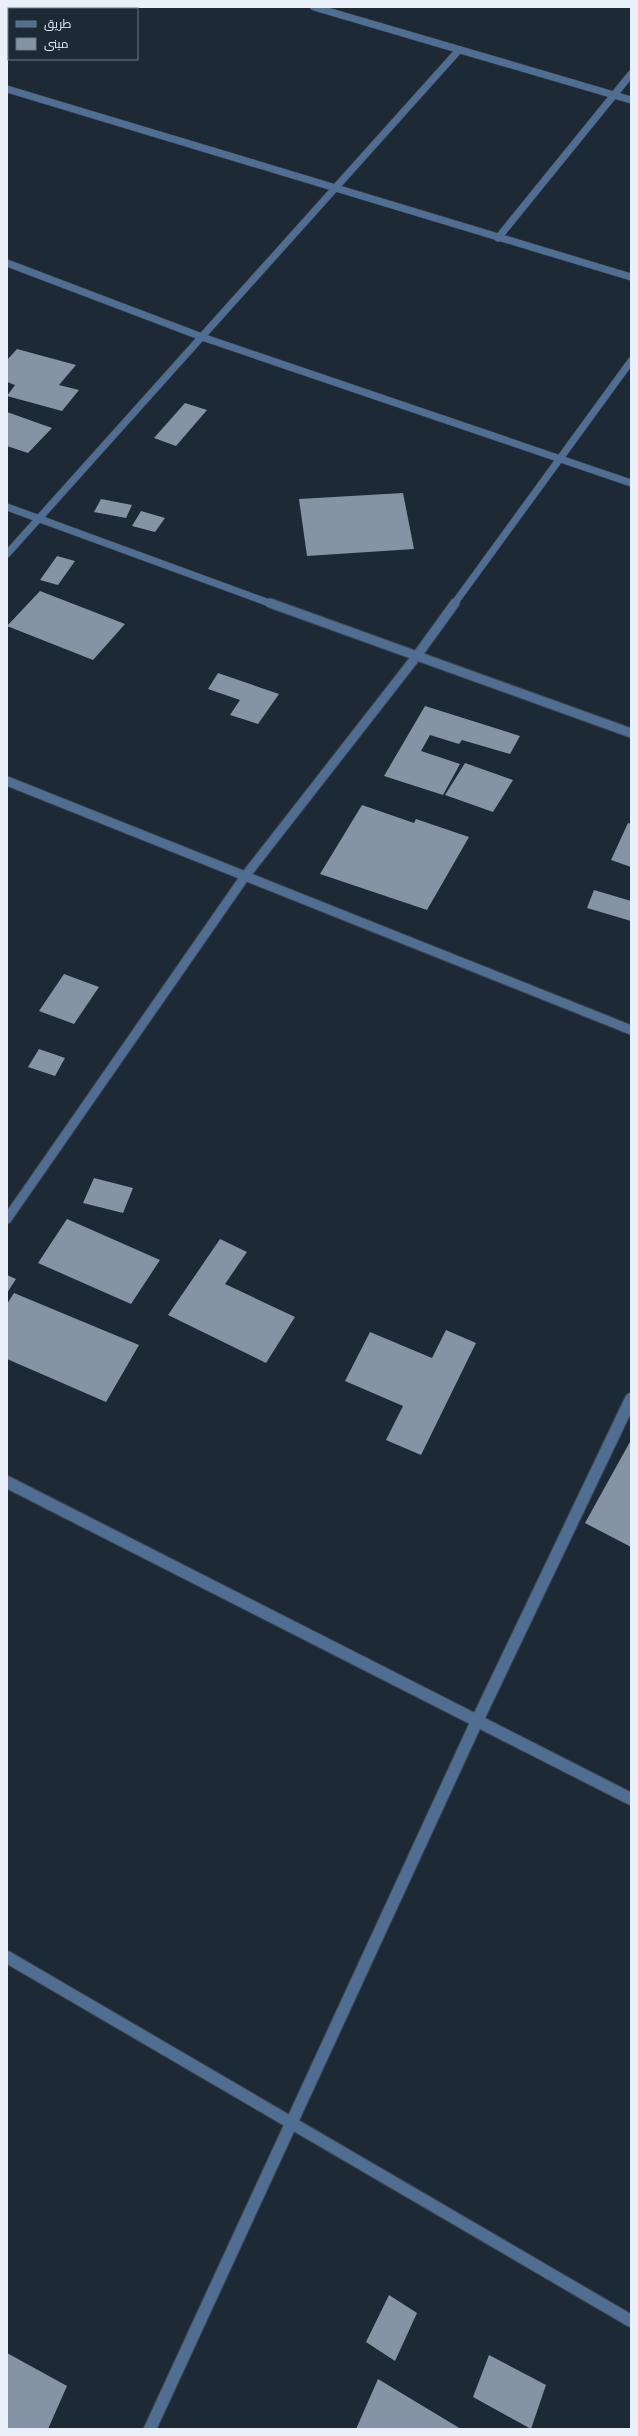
<svg xmlns="http://www.w3.org/2000/svg" width="638" height="2436" viewBox="0 0 638 2436" font-family="'Playfair Display',Cairo,serif">
<style>
.building{fill:#8693a4}
.lines{fill:none;stroke-linecap:round;stroke-linejoin:round}
.street-far2-casing{stroke:#3a4551;stroke-width:8}
.street-far1-casing{stroke:#3a4551;stroke-width:11}
.street-casing{stroke:#3a4551;stroke-width:14}
.street-far2{stroke:#506d92;stroke-width:7}
.street-far1{stroke:#506d92;stroke-width:9}
.street{stroke:#506d92;stroke-width:12}
</style>
<rect width="100%" height="100%" fill="#1e2936"/>
<!-- building -->
<path class="building" d="M17,349L76,365L59,385L79,390L62,411L7,396L15,385L7,382V360Z
M185,403L207,410L176,446L154,438Z
M7,412L52,428L28,453L7,446Z
M403,493L414,549L307,556L299,499Z
M101,499L132,505L126,518L94,512Z
M141,511L165,518L155,532L132,526Z
M57,556L75,561L58,585L40,580Z
M40,591L125,624L93,660L7,626Z
M218,673L279,694L258,724L230,715L240,700L208,689Z
M425,706L520,736L510,754L462,740L459,744L430,735L421,751L460,764L443,795L384,776Z
M465,763L513,780L493,812L445,795Z
M362,805L414,823L416,819L469,837L427,910L320,874Z
M628,823L631,824V867L611,860Z
M594,890L631,901V921L587,908Z
M64,974L99,987L74,1024L39,1011Z
M39,1049L65,1058L55,1076L28,1067Z
M94,1178L133,1188L123,1213L83,1203Z
M67,1219L160,1260L131,1304L38,1263Z
M220,1239L247,1252L225,1284L295,1317L266,1363L168,1315Z
M7,1275L16,1279L7,1293Z
M14,1293L139,1345L106,1402L7,1359V1304Z
M446,1330L476,1343L421,1455L386,1440L403,1406L345,1381L370,1332L432,1358Z
M631,1440V1547L585,1523Z
M389,2295L417,2313L395,2361L366,2342Z
M7,2353L67,2386L48,2429H7Z
M489,2355L546,2385L531,2429L473,2397Z
M378,2379L461,2429H356Z"/>
<g class="lines">
<defs>
<path id="street-far2" d="M314,7L631,100
M7,89L631,277
M498,238L631,74
M7,263L202,337L631,483
M7,507L272,604
M7,554L459,50
M454,604L631,361"/>
<path id="street-far1" d="M270,603L631,733
M7,781L631,1030
M7,1219L246,875L416,657L455,603"/>
<path id="street" d="M7,1482L631,1799
M7,1957L631,2321
M150,2429L477,1721L631,1399"/>
</defs>
<!-- street-far2 casing -->
<use href="#street-far2" class="street-far2-casing"/>
<!-- street-far1 casing -->
<use href="#street-far1" class="street-far1-casing"/>
<!-- street casing -->
<use href="#street" class="street-casing"/>
<!-- street-far2 -->
<use href="#street-far2" class="street-far2"/>
<!-- street-far1 -->
<use href="#street-far1" class="street-far1"/>
<!-- street -->
<use href="#street" class="street"/>
</g>
<!-- border -->
<rect width="638" height="2436" fill="none" stroke="#e9f0f9" stroke-width="16"/>
<!-- legend -->
<rect x="8" y="8" width="130" height="52" fill="#1e2936" stroke="#6f7984"/>
<rect x="16" y="21" width="20" height="6" fill="#506d92" stroke="#6f7984"/>
<text x="44" y="28" font-size="12" fill="#e9f0f9">طريق</text>
<rect x="16" y="38" width="20" height="12" fill="#8693a4" stroke="#6f7984"/>
<text x="44" y="48" font-size="12" fill="#e9f0f9">مبنى</text>
</svg>
